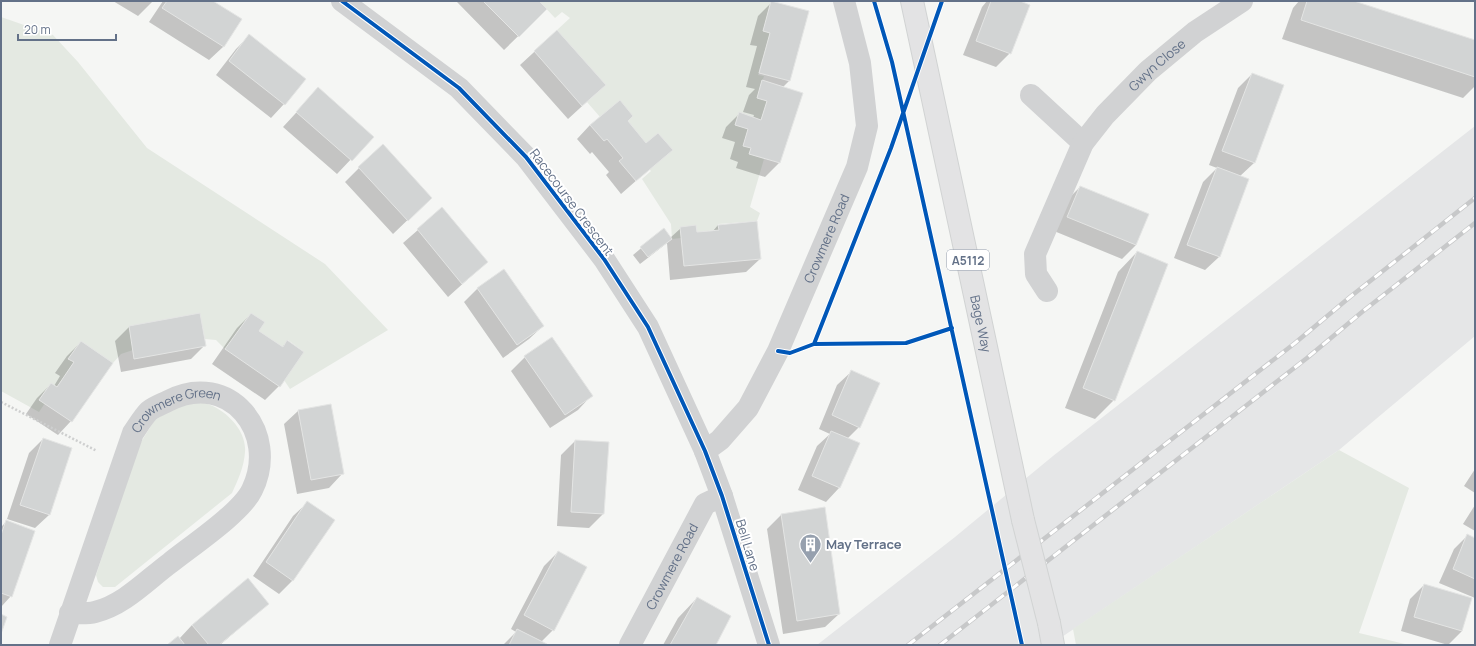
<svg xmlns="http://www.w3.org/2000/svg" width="1476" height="646" viewBox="0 0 1476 646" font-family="Manrope,sans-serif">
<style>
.built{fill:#e5e6e7}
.green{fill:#e4e9e2}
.shadow{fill:#0003}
.building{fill:#d2d4d4;stroke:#e4e5e4}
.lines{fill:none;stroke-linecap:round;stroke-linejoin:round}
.major-casing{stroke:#d1d3d3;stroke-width:24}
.path{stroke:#cecfcf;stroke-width:2.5;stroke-dasharray:2 2;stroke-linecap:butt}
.minor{stroke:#d1d2d3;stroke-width:22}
.major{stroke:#e3e3e4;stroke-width:22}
.rail-casing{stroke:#c7c8c9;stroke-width:4.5}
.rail{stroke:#fff;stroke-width:3;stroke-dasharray:9;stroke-linecap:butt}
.major-bridge-casing{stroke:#d1d3d3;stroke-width:24;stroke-linecap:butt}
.major-bridge{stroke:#e3e3e4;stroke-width:22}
.cycleway-casing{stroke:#fff;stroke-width:6}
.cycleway{stroke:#0057b8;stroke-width:4}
.labels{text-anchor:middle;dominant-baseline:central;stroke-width:4;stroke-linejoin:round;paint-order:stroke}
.shield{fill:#fff;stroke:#929cac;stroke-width:1}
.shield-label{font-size:12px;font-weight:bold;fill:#637188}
.street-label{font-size:13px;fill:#637188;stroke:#fff}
.poi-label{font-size:13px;font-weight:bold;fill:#637188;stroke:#fff;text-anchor:start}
</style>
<rect width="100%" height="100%" fill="#f5f6f4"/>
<!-- built -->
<path class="built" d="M1475,126V336L1339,450L1050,645H817L955,537L1053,456Z"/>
<!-- green -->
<path class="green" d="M539,1H771L763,31L770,33L758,75L764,76L757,98L767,101L761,120L739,113L748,129L743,145L751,148L749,154L764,159L750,207L760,213L757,221L718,224L719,230L697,232L696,225L681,227V238L672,239L671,224L642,179L651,171L649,169L673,150L658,133L646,143L628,121L620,100L600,117L587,102L606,85L557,30L570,18L562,12L555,18Z
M1,17L53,35L78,62L147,148L325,264L388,330L290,389L284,380L303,351L288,340L283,347L259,331L265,322L251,313L225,349L216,340L205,339L200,313L129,326L133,350L121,354L113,363L81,341L68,359L74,362L57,387L51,383L39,400L45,403L39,412L1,391Z
M180,402C188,403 197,401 205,403C225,409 247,430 245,452C244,467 238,480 232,493L115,587H103L98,582L96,575L138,447L154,421Z
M1339,450L1409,488L1359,633L1409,645H1076L1073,629Z"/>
<!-- shadow -->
<path class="shadow" d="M113,1H153L138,16Z
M163,1H211L240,20L223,47L209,60L149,22Z
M458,1H538L546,9L504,50L457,2Z
M987,1H1017L1010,53L996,67L963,55L982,7Z
M1299,1H1351L1475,41V86L1463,98L1282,39L1293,8Z
M772,2L789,81L783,87L801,93L779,163L765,177L736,168L738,162L730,159L735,142L722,138L726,127L739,114L753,118L754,115L743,112L749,95L755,89L746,87L757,46L750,45L758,16Z
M557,31L591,98L568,119L520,65Z
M249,36L284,104L271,118L216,75L236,49Z
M1252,74L1283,86L1254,163L1239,177L1219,257L1205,270L1174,258L1203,182L1217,168L1209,165L1238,88Z
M318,89L372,137L337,174L283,127Z
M627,121L646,144L671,150L621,194L606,175L609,172L592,152L590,154L577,139L590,125Z
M359,168L417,211L393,234L345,182Z
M1080,187L1148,215L1136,245L1122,259L1054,231L1066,201Z
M442,209L487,262L448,297L403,243Z
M718,225L760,259L746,272L670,280L667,243L640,264L633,255L664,229L670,238L681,228L696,233L713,231Z
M1137,252L1114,400L1095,419L1065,408L1118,272Z
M478,288L543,326L529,339L503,358L464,302Z
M251,314L257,331L281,348L287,342L302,352L279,386L265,400L212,364L237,328Z
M129,327L205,345L191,359L121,372L115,341Z
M81,342L71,421L58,435L26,414L37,398L51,384L54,386L60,376L55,373L67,356Z
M525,357L591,396L578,410L550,428L511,371Z
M851,372L859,427L847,439L858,444L839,488L826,502L798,490L817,446L830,434L819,429L837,385Z
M298,411L342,474L329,488L297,494L284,424Z
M43,439L71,449L49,515L35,528L7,519L29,453Z
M575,441L603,514L589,528L557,526L561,455Z
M1475,469V493L1464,486Z
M307,503L293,580L279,594L253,576L293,516Z
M1475,505V531L1463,524Z
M781,515L839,614L825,627L783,634L767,529Z
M6,522L11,596L1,607V527Z
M1468,535L1475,539V598L1439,583L1454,549Z
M558,552L553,630L541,642L545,645H503L516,632L511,629L544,566Z
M1424,585L1471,599L1462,631L1448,645L1401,631L1410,599Z
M697,598L714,645H663L678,618Z
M267,604L220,645H168L179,639L192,625Z"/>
<!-- building -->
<path class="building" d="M167,1H213L242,19L224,47L162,8Z
M483,1H539L547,9L519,37Z
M771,1L809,11L790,81L759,73L770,33L763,31Z
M991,1H1020L1030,5L1011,54L976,41Z
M1307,1H1354L1475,40V77L1301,20Z
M557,30L606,85L582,106L534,51Z
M249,34L306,79L285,105L229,61Z
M1252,73L1284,85L1255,163L1222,151Z
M762,80L803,93L780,163L749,154L751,148L743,146L748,129L735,125L739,112L761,120L767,101L757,98Z
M318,87L374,137L352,161L296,112Z
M620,100L633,116L628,121L646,143L658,133L673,150L636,181L619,161L623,158L607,139L604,141L590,125Z
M383,144L432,198L408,221L358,167Z
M1217,167L1249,179L1220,257L1187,245Z
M1080,186L1149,214L1136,245L1067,217Z
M442,207L488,262L462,284L417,229Z
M757,221L761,259L684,266L680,227L696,225L697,232L710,231L719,230L718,225Z
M664,228L672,239L648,257L640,247Z
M1137,251L1168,264L1115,401L1083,388Z
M504,269L544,326L517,345L477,288Z
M200,313L206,346L134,359L129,326Z
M251,313L265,322L259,331L283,347L287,340L304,352L280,387L225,349Z
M552,337L593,396L565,415L524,356Z
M81,341L113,363L72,422L39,400L51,383L57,387L74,362L68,359Z
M851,370L880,383L860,428L832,415Z
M331,404L344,474L311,480L298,410Z
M831,431L860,443L840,488L812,476Z
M43,438L72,448L50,515L20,505Z
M575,440L609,442L604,514L571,512Z
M307,501L335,520L293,581L266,562Z
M825,507L840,614L797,621L781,514Z
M6,520L35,531L12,597L1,593V535Z
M1467,534L1475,538V579L1453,569Z
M558,551L587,567L554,631L524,615Z
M248,578L269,604L219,645H209L192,625Z
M1424,584L1472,598L1462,631L1414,617Z
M697,597L731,616L716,645H670Z
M1,614L7,617L1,634Z
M517,629L547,644L546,645H509Z
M178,636L185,645H167Z"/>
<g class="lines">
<defs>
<g id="major">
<path id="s5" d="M912,1L1023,520"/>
<path d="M1049,623L1053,645"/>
</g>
</defs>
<!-- major casing -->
<use href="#major" class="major-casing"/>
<!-- path -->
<path class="path" d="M1,402L97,451"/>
<!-- minor -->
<g class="minor">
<path d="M342,1L459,88L526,157L604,259L648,327L705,451L722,496L769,645"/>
<path d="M1031,95L1083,143"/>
<path id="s1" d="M1047,291L1036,274L1035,254L1083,143L1105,115L1148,71L1195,32L1242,1"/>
<path id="s2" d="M705,451L720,440L748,408L778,351L857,167L867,126L860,63L844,1"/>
<path id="s3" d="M60,645L133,433C138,426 143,417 149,411C154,407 162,404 168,401C229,369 280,433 252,490C241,513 191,546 170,563C147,580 124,605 95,612C87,614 78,613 70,613"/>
<path id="s4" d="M630,645L705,504L722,496"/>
</g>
<!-- major -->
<use href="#major" class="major"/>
<defs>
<path id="rail" d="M908,645L1295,343L1350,297L1475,198
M940,645L1307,358L1362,312L1475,223"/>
</defs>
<!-- rail casing -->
<use href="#rail" class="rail-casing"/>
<!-- rail -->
<use href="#rail" class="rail"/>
<defs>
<path id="major-bridge" d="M1023,520L1049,623"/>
</defs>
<!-- major-bridge casing -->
<use href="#major-bridge" class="major-bridge-casing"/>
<!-- major-bridge -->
<use href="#major-bridge" class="major-bridge"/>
<defs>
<path id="cycleway" d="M342,1L459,88L526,157L604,259L648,327L705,451L722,496L769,645
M874,1L892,62L1022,645
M814,344L906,343L952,328
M778,351L790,353L814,344L891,148L942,1"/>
</defs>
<!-- cycleway casing -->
<use href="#cycleway" class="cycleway-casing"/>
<!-- cycleway -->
<use href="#cycleway" class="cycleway"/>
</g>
<!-- icons -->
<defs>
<symbol id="building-pin" viewBox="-11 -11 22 30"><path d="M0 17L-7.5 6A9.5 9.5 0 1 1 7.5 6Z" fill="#96a0ae" stroke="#fff"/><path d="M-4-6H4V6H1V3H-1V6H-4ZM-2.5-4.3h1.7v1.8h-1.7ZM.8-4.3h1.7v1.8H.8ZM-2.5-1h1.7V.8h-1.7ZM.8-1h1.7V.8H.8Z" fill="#fff"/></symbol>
</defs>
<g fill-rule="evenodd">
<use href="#building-pin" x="798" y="532" width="25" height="34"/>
</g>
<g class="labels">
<!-- shield labels -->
<rect class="shield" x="947" y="250" width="42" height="20" rx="3"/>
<g class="shield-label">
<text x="968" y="260">A5112</text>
</g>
<!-- street labels -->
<g class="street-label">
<text stroke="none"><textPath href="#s1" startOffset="269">Gwyn Close</textPath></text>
<text transform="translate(572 202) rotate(53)">Racecourse Crescent</text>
<text stroke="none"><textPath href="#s2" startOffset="248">Crowmere Road</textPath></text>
<text stroke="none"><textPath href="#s5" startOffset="330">Bage Way</textPath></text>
<text stroke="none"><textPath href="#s3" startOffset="277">Crowmere Green</textPath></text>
<text transform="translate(748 545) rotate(73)">Bell Lane</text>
<text stroke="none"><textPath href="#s4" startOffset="89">Crowmere Road</textPath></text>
</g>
<!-- poi labels -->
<g class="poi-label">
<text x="826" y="544">May Terrace</text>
</g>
</g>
<!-- border -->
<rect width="1476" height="646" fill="none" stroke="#637188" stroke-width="4"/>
<!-- scale -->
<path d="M18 34v6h98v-6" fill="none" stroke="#637188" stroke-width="2"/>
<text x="24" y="34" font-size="12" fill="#637188" stroke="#ffffff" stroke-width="3" paint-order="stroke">20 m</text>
</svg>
